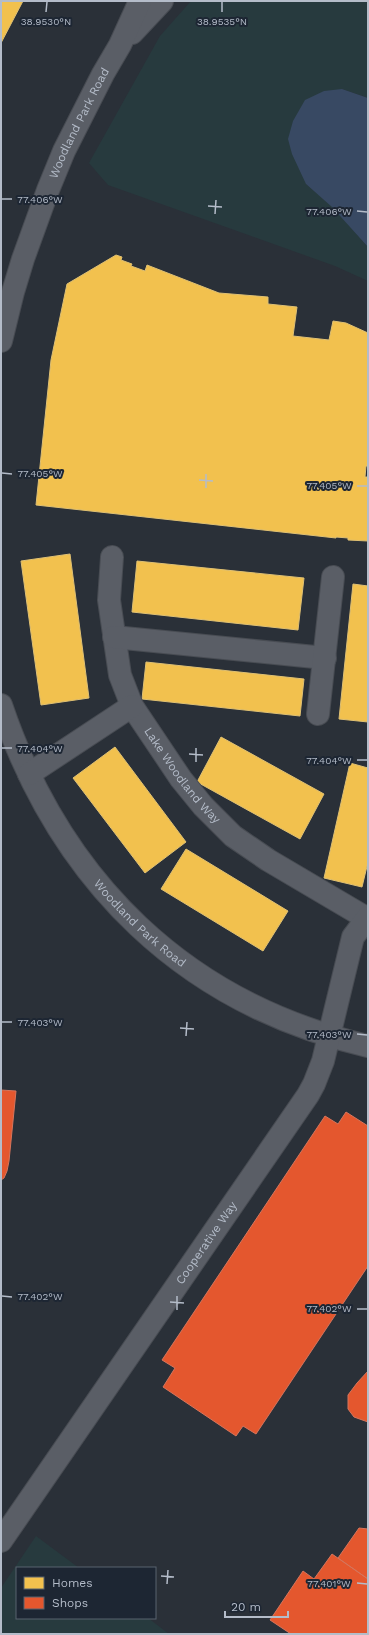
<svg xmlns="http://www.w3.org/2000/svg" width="369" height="1635" viewBox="0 0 369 1635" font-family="'Work Sans',sans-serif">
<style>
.green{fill:#273a3e}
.water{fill:#384963}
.homes{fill:#f2c14e;stroke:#dfc073}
.shops{fill:#e4572e;stroke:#d6755c}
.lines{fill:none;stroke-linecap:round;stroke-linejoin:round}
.minor-casing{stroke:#484c53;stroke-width:24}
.minor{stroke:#5a5e66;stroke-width:22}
.ticks{fill:none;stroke:#b4bcc9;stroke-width:1.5}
.labels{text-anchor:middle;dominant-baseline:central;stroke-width:4;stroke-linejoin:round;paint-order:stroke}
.street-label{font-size:12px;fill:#b4bcc9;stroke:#1d2633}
.ticks-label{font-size:10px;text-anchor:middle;fill:#b4bcc9;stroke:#1d2633;stroke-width:4;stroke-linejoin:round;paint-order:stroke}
</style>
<rect width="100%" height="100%" fill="#2a3038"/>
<!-- green -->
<path class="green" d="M191,1H368V98L342,89L306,184L332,206L368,247V281L335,266L108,185L89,163L160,36Z
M36,1536L79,1568H17V1618H148L169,1634H1V1588Z"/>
<!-- water -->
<path class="water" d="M342,89L368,98V247L332,207L306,184L292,154L288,139L293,121L305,100L324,91Z"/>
<!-- homes -->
<path class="homes" d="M1,1H23L1,43Z
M116,255L122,257L121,260L132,264L131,266L145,271L147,265L219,293L268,297V304L297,307L293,336L329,340L333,321L346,323L368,333V466H366L365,477H368V541L348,540V538L336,537V538L36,505L51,360L67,284Z
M70,554L89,698L41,705L21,561Z
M137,561L304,578L298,630L132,612Z
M353,584L368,586V722L339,719Z
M146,662L304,679L300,716L142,699Z
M221,737L324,794L300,839L197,782Z
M115,747L186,842L145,873L73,778Z
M350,763L368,768V862L362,887L324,878Z
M186,849L288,911L263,951L161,889Z"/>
<!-- shops -->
<path class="shops" d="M1,1090L16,1091L9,1161L7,1171L4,1178L1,1180Z
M346,1112L368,1126V1266L256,1434L243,1426L236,1436L163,1387L175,1368L162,1360L325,1116L338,1124Z
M368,1371V1422L354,1417L348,1409V1395L357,1383Z
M359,1528L368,1529V1579L338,1558Z
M332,1554L368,1579V1634H291L270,1620L303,1571L314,1579Z"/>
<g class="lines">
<defs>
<g id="minor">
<path d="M132,33L162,1"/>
<path id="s1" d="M1,341L13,292L23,259L48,190L64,151L103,74L120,45L140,1"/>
<path id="s2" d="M112,557L109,600L120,675L132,706L181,779L203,806L233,836L268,860L368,919"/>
<path d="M114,637L325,658"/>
<path id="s3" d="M1,705C61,882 185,1004 368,1046"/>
<path d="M318,714L333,577"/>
<path d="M29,774L132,706"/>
<path id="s4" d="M1,1541L308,1095L314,1084L323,1061L353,937L368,917"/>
</g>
</defs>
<!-- minor casing -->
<use href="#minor" class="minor-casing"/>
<!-- minor -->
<use href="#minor" class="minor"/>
</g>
<!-- ticks -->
<path class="ticks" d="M46,12L47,2M222,12V2M2,199H12M208,206L222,207M357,211L367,212M215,214L216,200M2,473L12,474M199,480L213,481M357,486H367M206,488V474M2,748H12M189,754L203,755M357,760H367M196,762V748M2,1022H12M180,1028L194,1029M357,1034L367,1035M186,1036L187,1022M2,1296L12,1297M170,1302L184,1303M357,1309H367M177,1310V1296M161,1576L174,1577M357,1583L367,1584M167,1584L168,1570"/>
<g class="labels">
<!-- street labels -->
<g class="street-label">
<text stroke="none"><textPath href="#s1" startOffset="232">Woodland Park Road</textPath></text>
<text stroke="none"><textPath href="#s2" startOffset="238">Lake Woodland Way</textPath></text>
<text stroke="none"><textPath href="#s3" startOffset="262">Woodland Park Road</textPath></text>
<text stroke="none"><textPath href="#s4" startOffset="362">Cooperative Way</textPath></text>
</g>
</g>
<g class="ticks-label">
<text x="46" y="25">38.9530°N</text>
<text x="222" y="25">38.9535°N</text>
<text x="40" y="203">77.406°W</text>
<text x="329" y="215">77.406°W</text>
<text x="40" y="477">77.405°W</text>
<text x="329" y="489">77.405°W</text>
<text x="40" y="752">77.404°W</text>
<text x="329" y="764">77.404°W</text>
<text x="40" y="1026">77.403°W</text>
<text x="329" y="1038">77.403°W</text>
<text x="40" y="1300">77.402°W</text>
<text x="329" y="1312">77.402°W</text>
<text x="329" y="1587">77.401°W</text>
</g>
<!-- border -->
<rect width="369" height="1635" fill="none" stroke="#b4bcc9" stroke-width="4"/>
<!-- legend -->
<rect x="16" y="1567" width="140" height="52" fill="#1d2633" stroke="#59626f"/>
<rect x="24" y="1577" width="20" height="12" fill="#f2c14e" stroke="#59626f"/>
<text x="52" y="1587" font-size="12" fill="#b4bcc9">Homes</text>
<rect x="24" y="1597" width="20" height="12" fill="#e4572e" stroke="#59626f"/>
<text x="52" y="1607" font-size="12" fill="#b4bcc9">Shops</text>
<!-- scale -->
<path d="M225 1611v6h63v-6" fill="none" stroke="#b4bcc9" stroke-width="2"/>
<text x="231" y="1611" font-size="12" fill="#b4bcc9" stroke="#1d2633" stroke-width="3" paint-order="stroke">20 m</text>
</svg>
